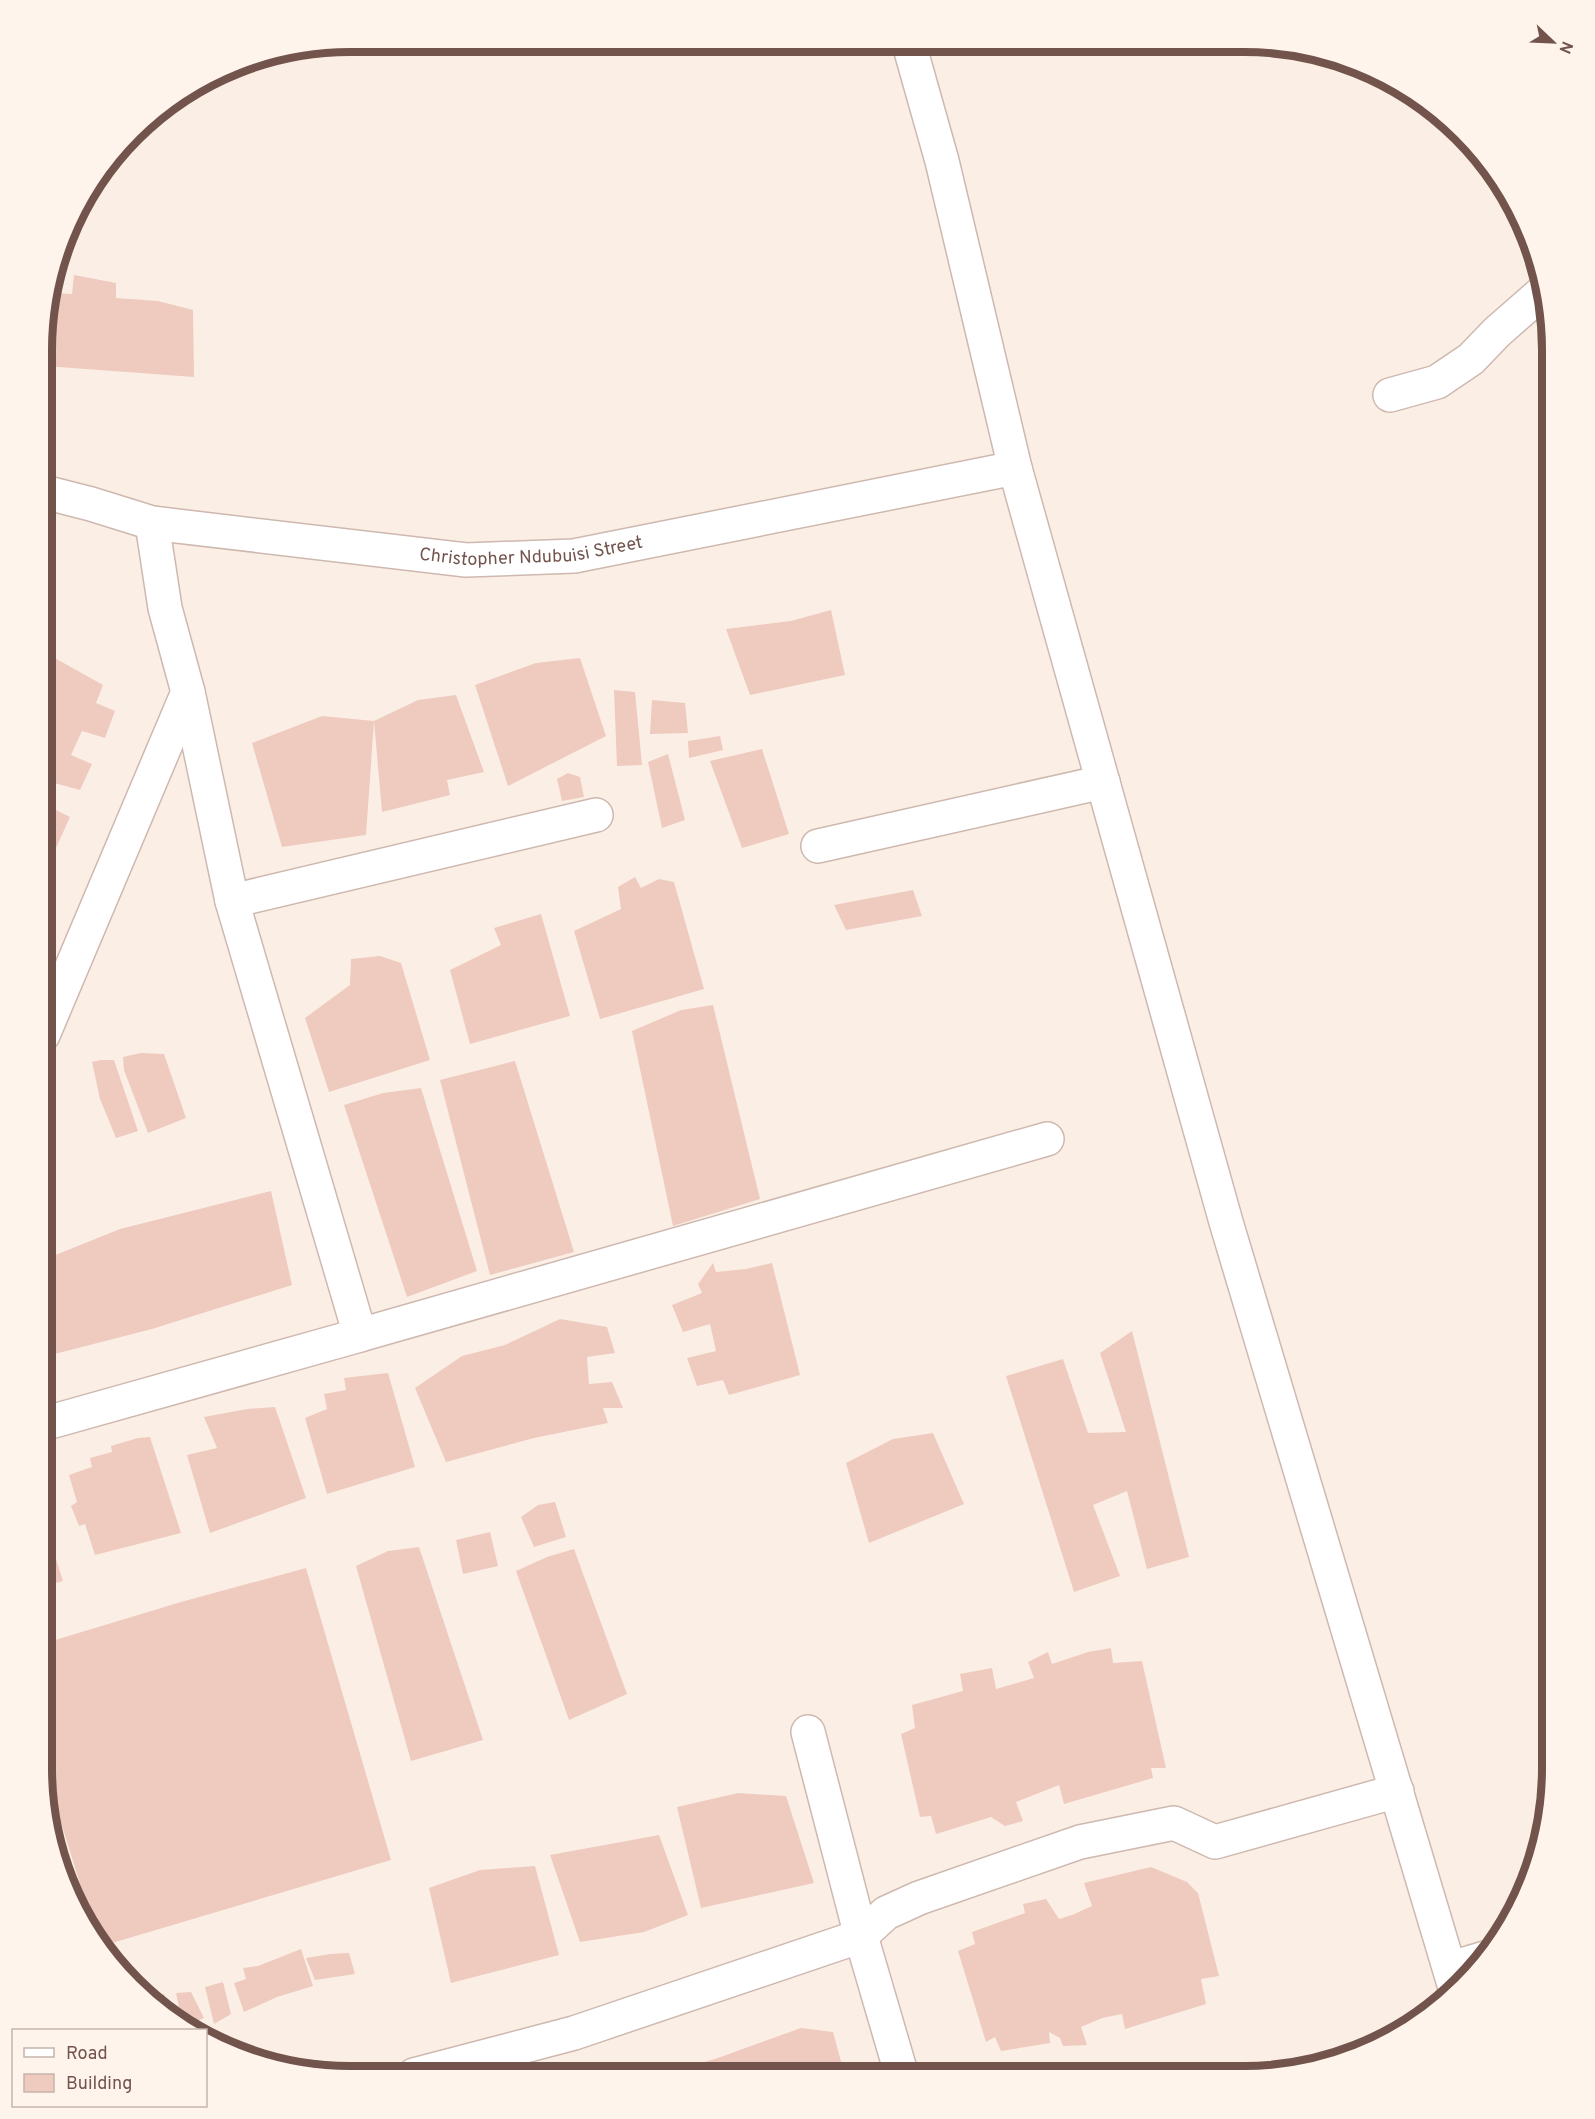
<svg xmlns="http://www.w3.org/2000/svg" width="1595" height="2119" viewBox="0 0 1595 2119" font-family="Overpass,sans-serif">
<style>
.building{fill:#efcabf}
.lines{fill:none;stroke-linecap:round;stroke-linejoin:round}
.minor-casing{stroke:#ceb8af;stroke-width:36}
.minor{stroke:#fff;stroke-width:33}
.labels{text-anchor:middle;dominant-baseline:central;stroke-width:4.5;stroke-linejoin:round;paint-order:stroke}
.street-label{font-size:18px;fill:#73544c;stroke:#fef4eb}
.rim{fill:none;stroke:#73544c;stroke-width:8}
</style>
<rect width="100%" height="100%" fill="#fbefe5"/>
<!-- building -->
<path class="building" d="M74,275L116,283V298L158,301L193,310L194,377L45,366V310L51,293L72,294Z
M831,610L845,675L750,695L726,629L791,621Z
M44,652L103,685L96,703L115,711L105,738L82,731L71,755L92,764L80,790L54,783L48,806L70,817L56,848L44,844Z
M580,658L606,736L508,786L475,685L536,663Z
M614,690L635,692L642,765L617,766Z
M456,695L484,772L447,780L450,795L382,812L374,721L418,700Z
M652,700L685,703L688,733L650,734Z
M322,716L374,721L366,835L282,847L252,743Z
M720,736L723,750L689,758L688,741Z
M762,749L789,834L742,848L710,761Z
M668,754L685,820L662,828L648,762Z
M568,773L580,777L584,797L562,801L557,779Z
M635,877L641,888L659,879L674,882L704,989L600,1019L574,931L621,909L618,887Z
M913,890L922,916L846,930L834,905Z
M541,914L570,1016L470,1044L450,970L501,945L494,928Z
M380,956L401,963L430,1060L329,1092L305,1018L350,985L351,959Z
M713,1005L760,1199L673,1226L632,1031L681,1010Z
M141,1053L164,1054L186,1118L148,1133L124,1070L123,1057Z
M101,1060H114L138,1131L116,1138L100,1099L92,1062Z
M515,1061L574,1252L490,1275L440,1080Z
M421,1088L477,1271L407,1297L344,1105L383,1093Z
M271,1191L292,1285L152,1329L43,1357V1260L120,1229Z
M713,1263L716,1272L746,1269L772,1263L800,1375L729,1395L723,1380L697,1386L687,1358L716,1351L710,1324L683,1332L672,1305L702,1293L698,1284Z
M560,1319L607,1327L615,1353L587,1357L589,1384L612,1382L623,1408H603L608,1423L534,1438L446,1462L415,1388L462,1356L505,1345Z
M1132,1331L1189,1557L1147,1569L1127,1491L1093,1505L1120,1576L1074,1592L1006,1376L1063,1359L1088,1433L1126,1432L1100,1353Z
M388,1373L415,1467L327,1494L305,1418L327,1409L324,1394L346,1390L344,1378Z
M275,1407L306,1498L210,1533L187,1455L217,1448L204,1417L247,1409Z
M933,1433L964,1504L869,1543L846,1463L893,1439Z
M150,1437L181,1533L95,1555L85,1524L79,1526L71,1506L77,1502L69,1475L92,1467L90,1458L112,1452L111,1446L138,1438Z
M555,1502L566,1537L534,1547L521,1517L538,1505Z
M42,1515L63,1581L42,1587Z
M490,1532L498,1566L463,1574L456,1540Z
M419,1547L483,1740L411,1761L356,1566L388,1551Z
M574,1549L627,1694L569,1720L516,1571L547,1557Z
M306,1568L391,1860L102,1946L98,1942L42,1761V1644L181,1602Z
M1111,1648L1113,1663L1142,1661L1166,1768H1151L1153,1778L1064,1804L1059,1785L1016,1802L1023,1821L1005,1826L991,1817L936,1834L931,1816L920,1817L901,1734L915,1728L912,1705L963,1691L960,1674L992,1668L996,1689L1034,1678L1028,1662L1048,1652L1052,1664L1088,1652Z
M738,1793L786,1796L814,1883L701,1908L677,1807Z
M659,1835L688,1915L644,1932L580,1942L550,1855Z
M535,1866L559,1955L451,1983L429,1888L480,1870Z
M1151,1867L1187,1882L1198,1893L1219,1976L1201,1979L1206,2004L1125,2029L1122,2014L1102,2018L1081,2027L1087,2045L1063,2046L1060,2038L1049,2032L1050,2043L1001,2051L995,2037L986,2042L958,1951L975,1944L972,1932L1025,1913L1023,1904L1046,1899L1059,1919L1072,1915L1092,1906L1084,1883Z
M301,1949L313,1986L277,1997L244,2012L234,1983L246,1979L243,1968L258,1966Z
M349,1953L355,1974L315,1980L306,1958L330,1954Z
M223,1982L231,2014L214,2024L205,1987Z
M191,1992L204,2018L183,2027L176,1993Z
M164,1994L170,2017L148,1998Z
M801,2028L833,2032L845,2076L657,2075L715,2059Z"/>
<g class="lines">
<defs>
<g id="minor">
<path d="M909,44L942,161L1015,468L1226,1222L1456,1991"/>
<path d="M1390,395L1437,382L1471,359L1497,332L1545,290"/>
<path id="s1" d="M44,492L91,504L152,523L466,560L574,556L1015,468"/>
<path d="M152,523L165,608L188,692L232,901L360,1335L1047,1139"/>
<path d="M818,846L1103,782"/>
<path d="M232,901L596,815"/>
<path d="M43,1035L188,692"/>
<path d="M43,1424L360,1335"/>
<path d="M808,1732L861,1936L902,2076"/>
<path d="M1451,1968L1485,1958"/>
<path d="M414,2075L574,2033L861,1936L886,1913L919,1898L1080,1842L1174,1823L1215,1842L1397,1791"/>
</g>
</defs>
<!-- minor casing -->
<use href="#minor" class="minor-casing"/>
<!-- minor -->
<use href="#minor" class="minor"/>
</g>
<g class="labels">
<!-- street labels -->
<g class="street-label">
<text stroke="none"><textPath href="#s1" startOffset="494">Christopher Ndubuisi Street</textPath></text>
</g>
</g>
<!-- crop -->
<path d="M0 0H1595V2119H0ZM350 52H1244A298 298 0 0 1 1542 350V1768A298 298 0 0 1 1244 2066H350A298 298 0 0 1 52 1768V350A298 298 0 0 1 350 52Z" fill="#fef4eb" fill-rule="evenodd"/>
<path class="rim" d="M350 52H1244A298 298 0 0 1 1542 350V1768A298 298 0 0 1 1244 2066H350A298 298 0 0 1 52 1768V350A298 298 0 0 1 350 52Z"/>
<!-- legend -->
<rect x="12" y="2029" width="195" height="78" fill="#fef4eb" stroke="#c6b4ab" stroke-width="1.5"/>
<rect x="24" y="2048" width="30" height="9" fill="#ffffff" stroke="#c6b4ab" stroke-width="1.5"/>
<text x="66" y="2059" font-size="18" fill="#73544c">Road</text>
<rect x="24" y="2074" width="30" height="18" fill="#efcabf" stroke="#c6b4ab" stroke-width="1.5"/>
<text x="66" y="2089" font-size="18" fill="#73544c">Building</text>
<!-- north arrow -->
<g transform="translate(1553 42) rotate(113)" stroke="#fef4eb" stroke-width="4.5" paint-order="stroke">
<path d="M0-4.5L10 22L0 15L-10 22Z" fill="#73544c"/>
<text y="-9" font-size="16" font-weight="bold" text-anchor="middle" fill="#73544c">N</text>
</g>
</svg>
